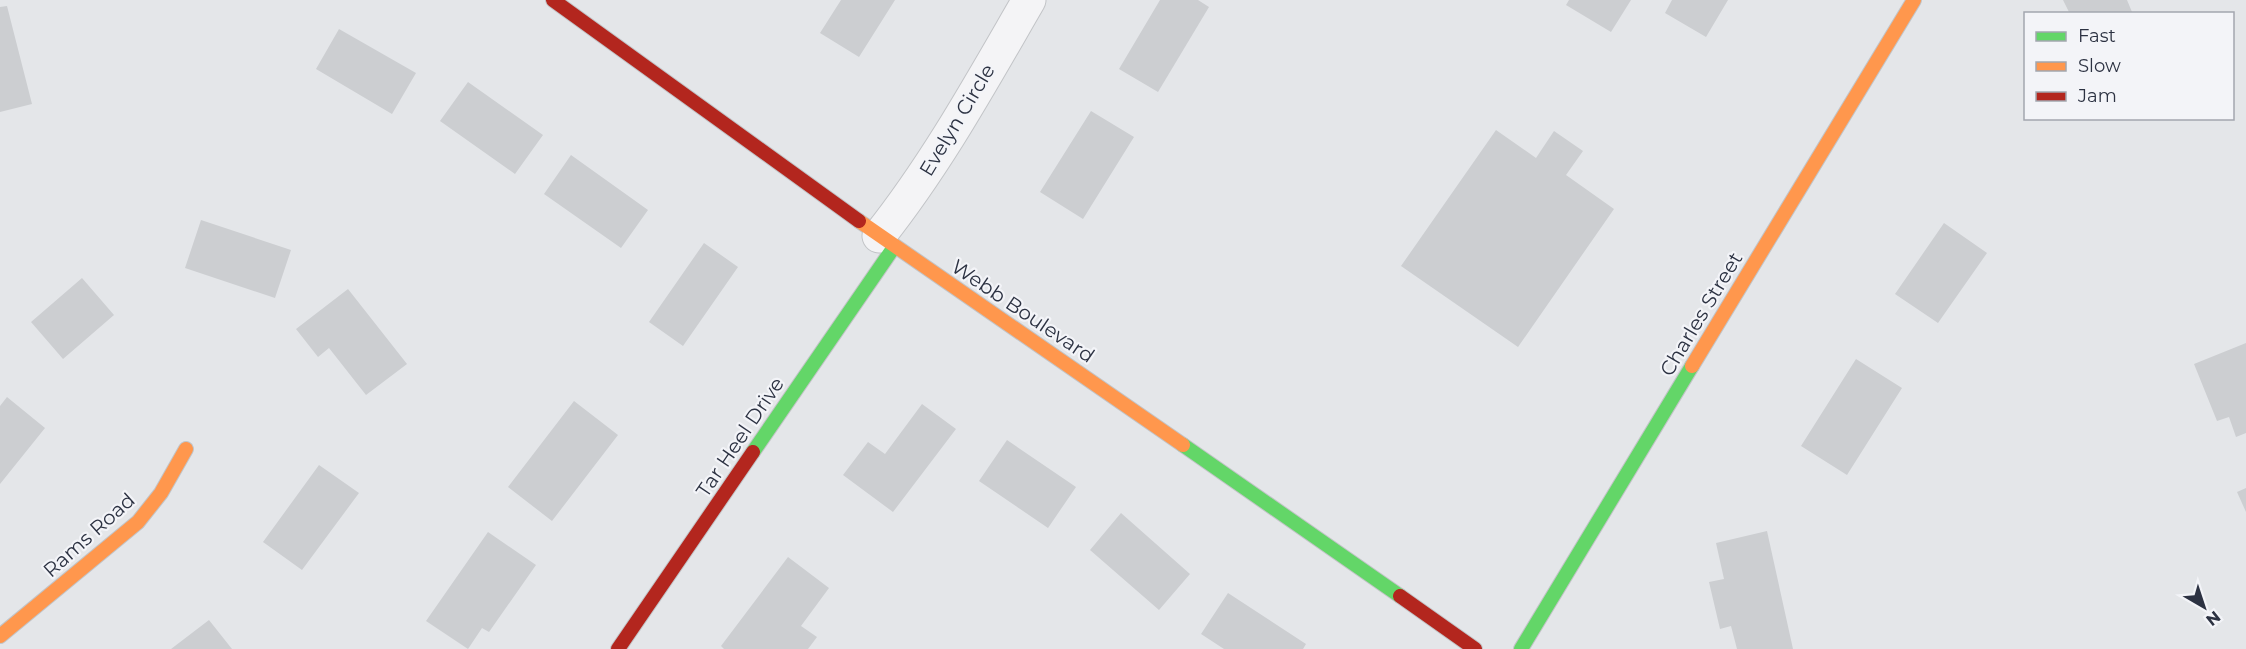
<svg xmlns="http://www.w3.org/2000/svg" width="2246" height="649" viewBox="0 0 2246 649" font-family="Montserrat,sans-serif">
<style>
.building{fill:#ccced1}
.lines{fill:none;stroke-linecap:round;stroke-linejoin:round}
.street-casing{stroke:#c2c4c7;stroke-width:35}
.fast-casing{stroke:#c2c4c7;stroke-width:16}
.slow-casing{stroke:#c2c4c7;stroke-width:16}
.jam-casing{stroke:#c2c4c7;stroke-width:16}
.street{stroke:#f4f4f6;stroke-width:33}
.fast{stroke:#63d668;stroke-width:14}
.slow{stroke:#ff974d;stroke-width:14}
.jam{stroke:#b3261e;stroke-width:14}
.labels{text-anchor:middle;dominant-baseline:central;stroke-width:4.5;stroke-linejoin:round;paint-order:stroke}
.street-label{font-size:20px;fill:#2c3242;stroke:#f3f4f8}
</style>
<rect width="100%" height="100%" fill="#e4e6e9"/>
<!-- building -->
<path class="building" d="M841,0H895L859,57L820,33Z
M1160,0H1198L1209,7L1158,92L1119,69Z
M1569,0H1631L1611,32L1566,5Z
M1672,0H1728L1706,37L1665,13Z
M2063,0H2127L2132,12L2128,14H2070Z
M7,6L32,104L0,112V7Z
M339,29L416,73L392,114L316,69Z
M468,82L543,135L515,174L440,121Z
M1091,111L1134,137L1083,219L1040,192Z
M1496,130L1536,158L1554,131L1583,151L1566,175L1614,209L1518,347L1401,266Z
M571,155L648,210L621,248L544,194Z
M201,220L291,250L275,298L185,268Z
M1944,223L1987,253L1938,323L1895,294Z
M704,243L738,267L683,346L649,322Z
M82,278L114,315L63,359L31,322Z
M348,289L407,364L366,395L329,348L318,357L296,329Z
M2246,343V433L2236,437L2229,417L2217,421L2194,364Z
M1856,359L1902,388L1847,475L1801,446Z
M7,397L45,428L0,484V406Z
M574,401L618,435L552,521L508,487Z
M922,404L956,429L893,512L843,475L868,442L885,454Z
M1007,440L1076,487L1048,528L979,481Z
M319,465L359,493L302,570L263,542Z
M2246,488V512L2237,492Z
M1121,513L1190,574L1159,610L1090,550Z
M1767,531L1793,649H1737L1731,626L1720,629L1709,582L1724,579L1716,543Z
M488,532L536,565L489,632L482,628L468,649L426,621Z
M788,557L829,588L801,626L817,637L808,649H724L721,646Z
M1228,593L1306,644L1303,649H1224L1201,634Z
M209,620L232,649H171Z"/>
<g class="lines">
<defs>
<path id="street" d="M879,236C937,163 982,81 1029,0"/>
<path id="fast" d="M1183,445L1400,596
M753,452L894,247
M1521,649L1692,366"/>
<path id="slow" d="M859,221L1183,445
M1692,366L1914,0
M0,636L138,522L161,493L186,449"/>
<path id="jam" d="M553,0L859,221
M1400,596L1475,649
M618,649L753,452"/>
</defs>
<!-- street casing -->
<use href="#street" class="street-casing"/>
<!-- fast casing -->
<use href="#fast" class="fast-casing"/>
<!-- slow casing -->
<use href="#slow" class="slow-casing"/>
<!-- jam casing -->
<use href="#jam" class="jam-casing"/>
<!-- street -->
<use href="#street" class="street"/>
<!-- fast -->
<use href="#fast" class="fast"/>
<!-- slow -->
<use href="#slow" class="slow"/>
<!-- jam -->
<use href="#jam" class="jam"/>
</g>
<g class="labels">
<!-- street labels -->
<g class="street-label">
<text transform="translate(957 120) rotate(-59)">Evelyn Circle</text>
<text transform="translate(1023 311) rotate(34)">Webb Boulevard</text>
<text transform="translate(1701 314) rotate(-59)">Charles Street</text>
<text transform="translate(740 437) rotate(-56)">Tar Heel Drive</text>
<text transform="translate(89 535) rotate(-42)">Rams Road</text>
</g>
</g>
<!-- legend -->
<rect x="2024" y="12" width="210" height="108" fill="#f3f4f8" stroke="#a3a6af" stroke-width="1.5"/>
<rect x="2036" y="32" width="30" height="9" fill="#63d668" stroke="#a3a6af" stroke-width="1.5"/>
<text x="2078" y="42" font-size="18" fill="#2c3242">Fast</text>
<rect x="2036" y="62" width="30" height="9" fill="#ff974d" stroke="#a3a6af" stroke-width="1.5"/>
<text x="2078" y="72" font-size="18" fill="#2c3242">Slow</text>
<rect x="2036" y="92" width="30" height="9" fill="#b3261e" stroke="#a3a6af" stroke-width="1.5"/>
<text x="2078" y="102" font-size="18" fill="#2c3242">Jam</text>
<!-- north arrow -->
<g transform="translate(2204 607) rotate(141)" stroke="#f3f4f8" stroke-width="4.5" paint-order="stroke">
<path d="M0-4.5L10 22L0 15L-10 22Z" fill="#2c3242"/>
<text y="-9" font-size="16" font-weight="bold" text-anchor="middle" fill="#2c3242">N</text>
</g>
</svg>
